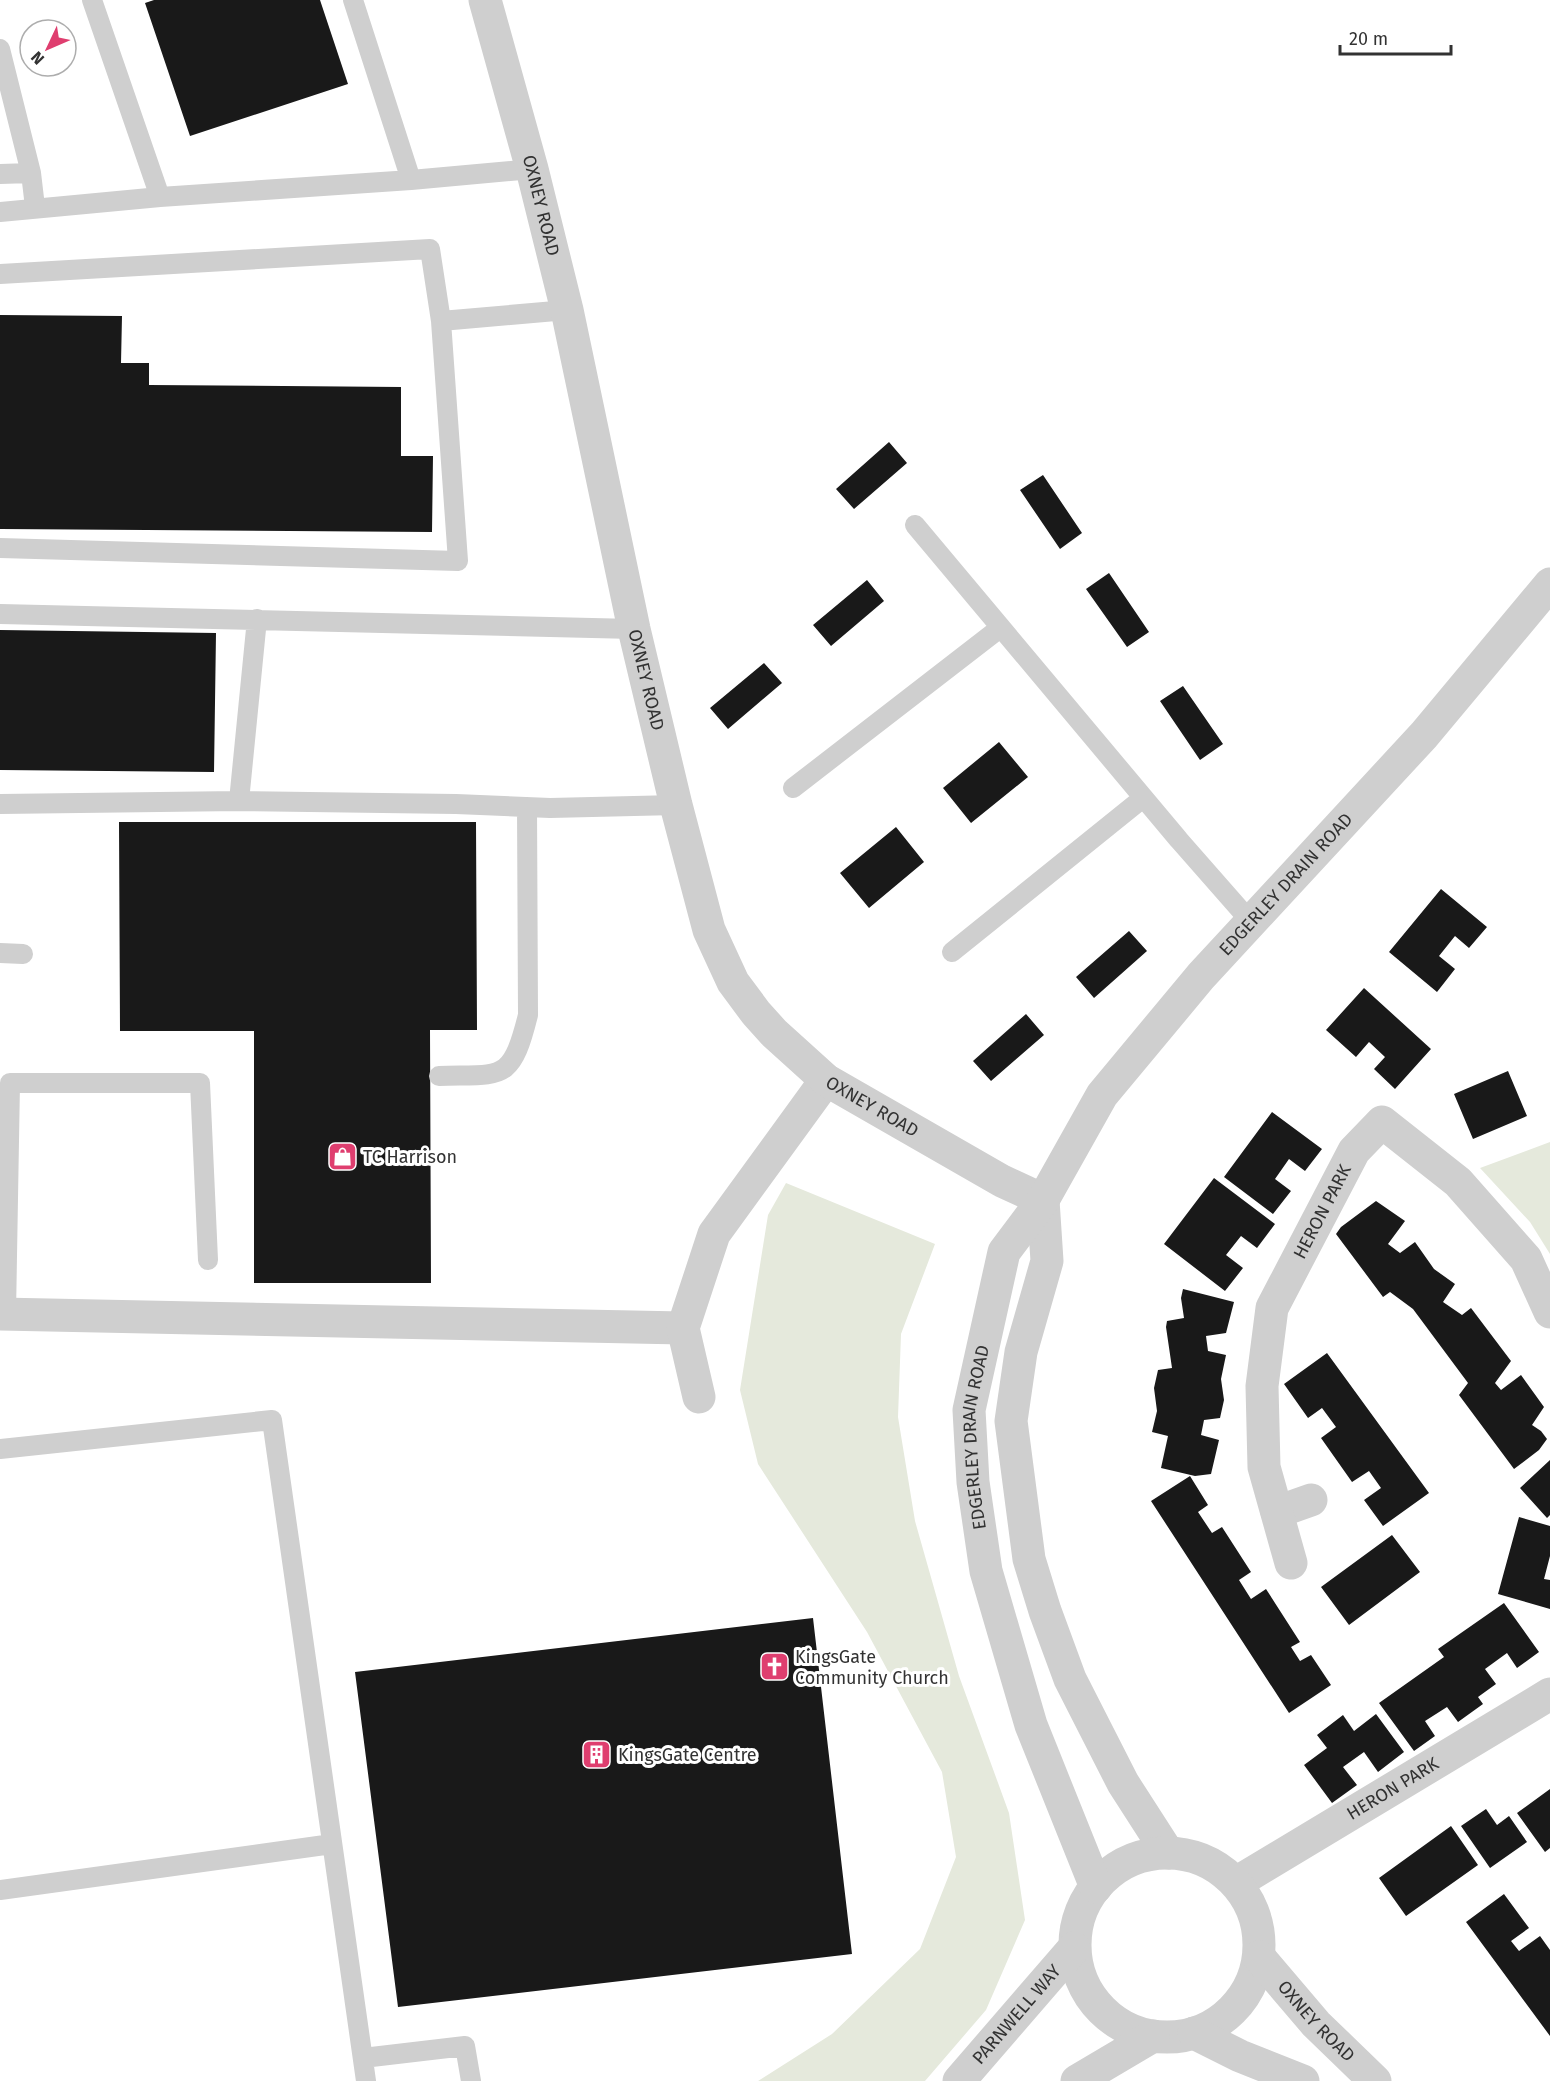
<svg xmlns="http://www.w3.org/2000/svg" width="1550" height="2081" viewBox="0 0 1550 2081" font-family="'Fira Sans',sans-serif">
<style>
.green{fill:#e5e9dc}
.building{fill:#191919}
.lines{fill:none;stroke-linecap:round;stroke-linejoin:round}
.service{stroke:#cfcfcf;stroke-width:20}
.minor{stroke:#cfcfcf;stroke-width:33}
.tertiary{stroke:#cfcfcf;stroke-width:33}
.labels{text-anchor:middle;dominant-baseline:central;stroke-width:6;stroke-linejoin:round;paint-order:stroke}
.street-label{font-size:18px;fill:#323232;stroke:#fff}
.poi-label{font-size:18px;fill:#323232;stroke:#fff;text-anchor:start}
</style>
<rect width="100%" height="100%" fill="#fff"/>
<!-- green -->
<path class="green" d="M1550,1142V1254L1530,1222L1480,1168Z
M786,1183L935,1244L901,1334L898,1417L915,1521L959,1676L1009,1813L1025,1920L986,2010L925,2081H758L832,2034L920,1949L956,1857L942,1772L867,1632L758,1464L740,1390L768,1215Z"/>
<!-- building -->
<path class="building" d="M154,0H320L348,84L190,136L145,3Z
M0,315L122,316L121,363H149V385L401,387V456H433L432,532L0,529Z
M889,442L907,463L854,509L836,489Z
M1043,475L1082,533L1060,549L1020,490Z
M1109,573L1149,632L1127,647L1086,589Z
M867,580L884,601L831,646L813,625Z
M0,630L216,633L214,772L0,770Z
M764,663L782,683L728,729L710,708Z
M1183,686L1223,744L1200,760L1160,701Z
M999,742L1028,777L971,823L943,788Z
M119,822H476L477,1030H430L431,1283H254V1031H120Z
M896,827L924,862L869,908L840,873Z
M1441,889L1487,927L1469,948L1455,936L1439,956L1455,969L1437,992L1389,952Z
M1129,931L1147,951L1094,998L1076,977Z
M1364,988L1431,1049L1395,1089L1374,1069L1385,1057L1369,1042L1356,1057L1326,1030Z
M1026,1014L1044,1035L991,1081L973,1061Z
M1508,1071L1527,1116L1473,1139L1454,1094Z
M1272,1112L1322,1149L1305,1171L1289,1159L1275,1179L1291,1191L1273,1214L1224,1177Z
M1214,1178L1275,1224L1257,1248L1241,1236L1226,1255L1243,1268L1225,1291L1164,1244Z
M1376,1201L1405,1221L1388,1244L1400,1253L1415,1242L1434,1269L1455,1284L1443,1302L1462,1315L1471,1308L1511,1361L1495,1383L1501,1390L1521,1375L1544,1407L1532,1425L1541,1431L1547,1439L1539,1450L1514,1469L1459,1395L1468,1383L1413,1309L1390,1292L1383,1297L1336,1234L1341,1227Z
M1183,1289L1234,1302L1226,1333L1206,1336L1208,1351L1226,1355L1221,1379L1224,1400L1220,1418L1204,1420L1201,1435L1219,1440L1211,1474L1195,1476L1161,1468L1168,1436L1152,1432L1157,1411L1154,1388L1158,1370L1172,1368L1166,1327L1167,1321L1184,1318L1181,1298Z
M1327,1353L1429,1493L1383,1526L1364,1500L1381,1488L1369,1471L1352,1482L1321,1438L1336,1427L1322,1408L1308,1418L1284,1384Z
M1550,1460V1515L1547,1518L1520,1488Z
M1190,1476L1208,1505L1198,1512L1212,1533L1222,1527L1251,1572L1239,1580L1251,1599L1266,1589L1300,1642L1291,1647L1300,1661L1311,1655L1331,1685L1289,1713L1151,1501Z
M1519,1517L1550,1526V1556L1544,1579L1550,1580V1609L1498,1594Z
M1392,1535L1420,1572L1349,1625L1321,1587Z
M1504,1603L1539,1652L1517,1668L1507,1653L1485,1669L1496,1684L1478,1697L1483,1704L1458,1722L1447,1707L1425,1721L1435,1736L1414,1751L1379,1703L1444,1657L1438,1649Z
M813,1618L852,1954L398,2007L355,1672Z
M1376,1714L1404,1752L1378,1772L1364,1752L1343,1767L1357,1785L1332,1803L1304,1765L1327,1748L1317,1735L1343,1715L1354,1731Z
M1550,1789V1848L1545,1852L1517,1813Z
M1486,1809L1497,1825L1509,1816L1527,1842L1490,1868L1461,1826Z
M1451,1826L1478,1865L1406,1916L1379,1878Z
M1504,1894L1529,1928L1511,1941L1519,1951L1540,1936L1550,1950V2036L1466,1922Z"/>
<g class="lines">
<!-- service -->
<path class="service" d="M92,0L160,197
M353,0L411,180
M0,49L31,173L35,207
M0,174L31,173
M0,212L160,197L411,180L532,169
M0,274L430,249L441,321L458,561L0,548
M441,321L567,310
M915,525L1179,840L1251,922
M0,614L634,629
M257,619L239,801L456,804L550,808L676,805
M793,788L1000,628
M0,804L239,801
M952,952L1143,798
M0,953L23,954
M439,1076C503,1074 511,1083 528,1015L527,807
M6,1314L10,1083H200L208,1260
M0,1449L272,1420L366,2081
M0,1890L332,1844
M363,2058L465,2046L471,2081"/>
<!-- minor -->
<g class="minor">
<path d="M0,1314L683,1328"/>
<path d="M699,1397L683,1328L714,1234L826,1080"/>
<path d="M1277,1512L1311,1500"/>
<path id="s1" d="M1291,1563L1264,1467L1262,1386L1272,1308L1354,1151L1382,1122L1458,1182L1526,1259L1550,1312"/>
<path id="s2" d="M1236,1883L1550,1694"/>
</g>
<!-- tertiary -->
<g class="tertiary">
<path id="s3" d="M485,0L532,169L567,310L634,629L676,805L709,930L733,982L756,1013L774,1033L826,1080L1002,1181L1043,1200"/>
<path d="M1043,1200L1047,1261L1021,1352L1011,1421L1029,1559L1045,1611L1070,1679L1123,1783L1168,1853"/>
<circle cx="1167" cy="1945" r="92"/>
<path id="s4" d="M1096,1887L1031,1725L986,1571L973,1482L969,1410L1004,1252L1043,1200L1102,1095L1201,976L1424,735L1550,584"/>
<path id="s5" d="M1259,1957L1316,2024L1375,2081"/>
<path d="M1194,2033L1240,2056L1303,2081"/>
<path id="s6" d="M959,2081L1074,1948"/>
<path d="M1077,2081L1153,2036"/>
</g>
</g>
<!-- icons -->
<defs>
<symbol id="shop-square" viewBox="-11 -11 22 22"><rect x="-9" y="-9" width="18" height="18" rx="4" fill="#df3e6f" stroke="#fff"/><path d="M-5-2.5h2.3a2.7 3.5 0 0 1 5.4 0H5L5.5 6h-11ZM-1.5-2.5h3a1.5 2.3 0 0 0-3 0Z" fill="#fff"/></symbol>
<symbol id="church-square" viewBox="-11 -11 22 22"><rect x="-9" y="-9" width="18" height="18" rx="4" fill="#df3e6f" stroke="#fff"/><path d="M-1.2-6h2.4v3.5h3.3v2.4h-3.3V6h-2.4V-.1h-3.3v-2.4h3.3Z" fill="#fff"/></symbol>
<symbol id="building-square" viewBox="-11 -11 22 22"><rect x="-9" y="-9" width="18" height="18" rx="4" fill="#df3e6f" stroke="#fff"/><path d="M-4-6H4V6H1V3H-1V6H-4ZM-2.5-4.3h1.7v1.8h-1.7ZM.8-4.3h1.7v1.8H.8ZM-2.5-1h1.7V.8h-1.7ZM.8-1h1.7V.8H.8Z" fill="#fff"/></symbol>
</defs>
<g fill-rule="evenodd">
<use href="#shop-square" x="326" y="1140" width="33" height="33"/>
<use href="#church-square" x="758" y="1650" width="33" height="33"/>
<use href="#building-square" x="580" y="1738" width="33" height="33"/>
</g>
<g class="labels">
<!-- street labels -->
<g class="street-label">
<text stroke="none"><textPath href="#s3" startOffset="213">OXNEY ROAD</textPath></text>
<text stroke="none"><textPath href="#s3" startOffset="699">OXNEY ROAD</textPath></text>
<text stroke="none"><textPath href="#s4" startOffset="1124">EDGERLEY DRAIN ROAD</textPath></text>
<text stroke="none"><textPath href="#s3" startOffset="1203">OXNEY ROAD</textPath></text>
<text stroke="none"><textPath href="#s1" startOffset="368">HERON PARK</textPath></text>
<text stroke="none"><textPath href="#s4" startOffset="470">EDGERLEY DRAIN ROAD</textPath></text>
<text stroke="none"><textPath href="#s2" startOffset="183">HERON PARK</textPath></text>
<text stroke="none"><textPath href="#s6" startOffset="88">PARNWELL WAY</textPath></text>
<text stroke="none"><textPath href="#s5" startOffset="86">OXNEY ROAD</textPath></text>
</g>
<!-- poi labels -->
<g class="poi-label">
<text x="363" y="1157">TC Harrison</text>
<text x="795" y="1657">KingsGate<tspan x="795" dy="21">Community Church</tspan></text>
<text x="618" y="1755">KingsGate Centre</text>
</g>
</g>
<!-- north arrow -->
<g transform="translate(48 48) rotate(226)"><circle r="28" fill="#ffffff" stroke="#adadad" stroke-width="1.5"/>
<path d="M0-4.5L10 22L0 15L-10 22Z" fill="#df3e6f"/>
<text y="-9" font-size="16" font-weight="bold" text-anchor="middle" fill="#323232">N</text>
</g>
<!-- scale -->
<path d="M1340 45v9h111v-9" fill="none" stroke="#323232" stroke-width="3"/>
<text x="1349" y="45" font-size="18" fill="#323232" stroke="#ffffff" stroke-width="4.5" paint-order="stroke">20 m</text>
</svg>
